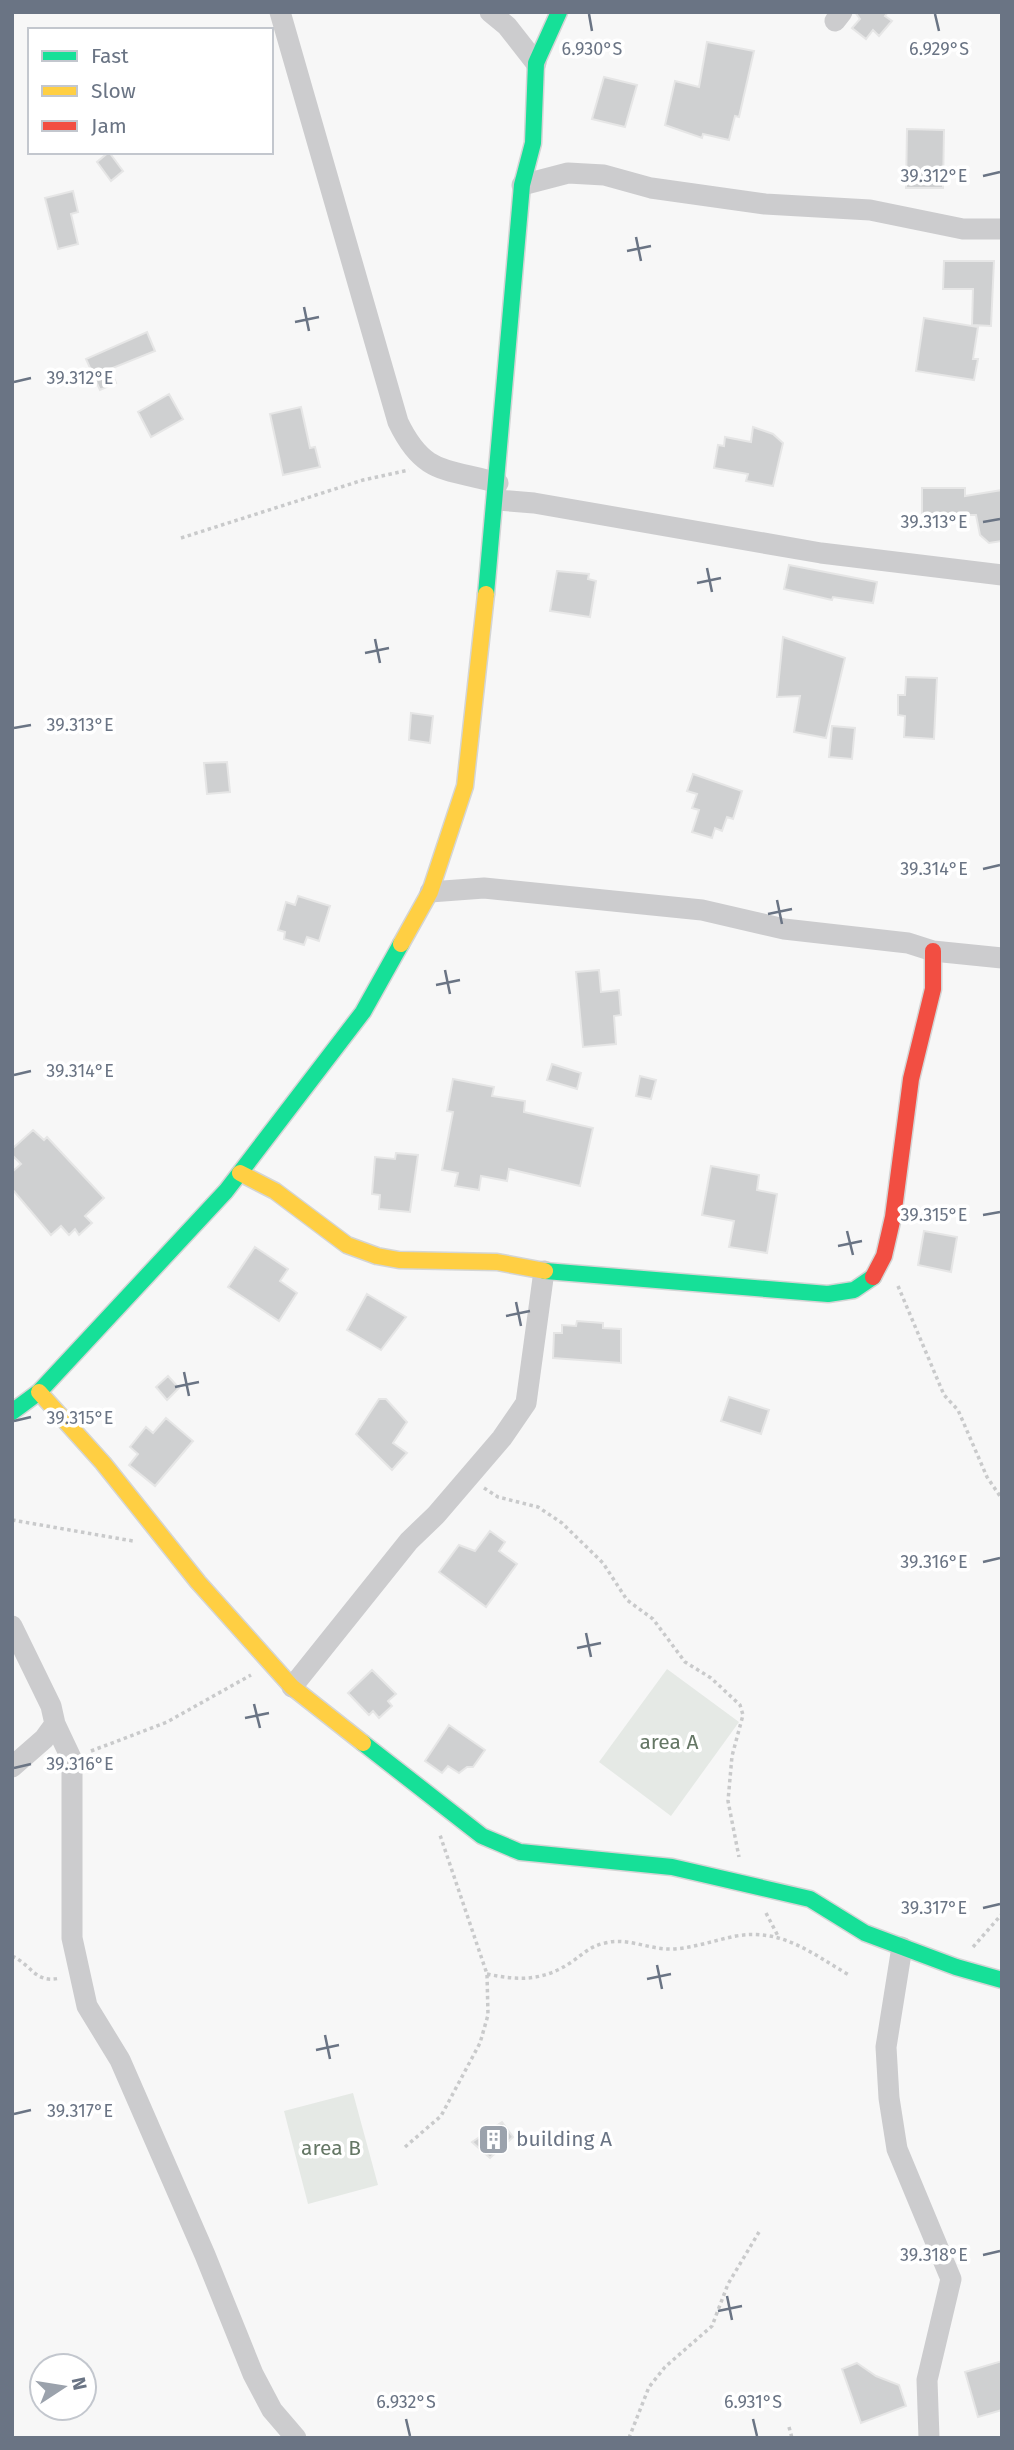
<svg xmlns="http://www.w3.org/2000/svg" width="1014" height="2450" viewBox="0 0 1014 2450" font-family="'Fira Sans',sans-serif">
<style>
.green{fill:#e5e9e5}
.building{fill:#cfd0d1;stroke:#e6e6e6;stroke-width:2}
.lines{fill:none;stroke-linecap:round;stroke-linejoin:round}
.fast-casing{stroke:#d4d5d5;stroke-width:19}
.slow-casing{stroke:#d4d5d5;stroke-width:19}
.jam-casing{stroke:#d4d5d5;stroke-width:19}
.path{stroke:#c9cacb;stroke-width:3.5;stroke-dasharray:3.5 3.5;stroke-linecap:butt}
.street{stroke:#ccccce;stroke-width:21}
.fast{stroke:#16e098;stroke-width:16}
.slow{stroke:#ffcf43;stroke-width:16}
.jam{stroke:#f24e42;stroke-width:16}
.ticks{fill:none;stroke:#6a7484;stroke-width:2.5}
.labels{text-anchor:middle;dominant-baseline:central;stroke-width:7;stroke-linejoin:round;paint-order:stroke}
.park-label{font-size:21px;fill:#657765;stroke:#fff}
.poi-label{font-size:21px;fill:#6a7484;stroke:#fff;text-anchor:start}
.ticks-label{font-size:18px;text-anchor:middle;fill:#6a7484;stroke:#fff;stroke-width:7;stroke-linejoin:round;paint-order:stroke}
</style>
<rect width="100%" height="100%" fill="#f7f7f7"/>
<!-- green -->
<path class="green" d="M667,1669L739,1722L671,1816L599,1762Z
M353,2093L378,2185L308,2204L284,2111Z"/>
<!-- building -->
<path class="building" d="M855,12H888L885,16L892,21L879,36L873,30L866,39L852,28L860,19Z
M707,42L754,51L739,117L735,116L729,140L703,134L702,138L665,125L675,81L699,87Z
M604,77L637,85L625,127L592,119Z
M907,129L944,130L943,188H906Z
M109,152L123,171L111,181L97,162Z
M73,191L78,212L71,214L78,244L58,249L45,198Z
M944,261H994L991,326L972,325L973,289H943Z
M924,318L978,327L973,359H978L974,380L916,371Z
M147,332L155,351L110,369L116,383L100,390L86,359Z
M169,394L183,419L151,437L138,412Z
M301,407L310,448L315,447L320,467L283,475L270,414Z
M753,427L773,434L783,443L773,486L746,481L748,474L714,468L718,445L724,446L725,437L751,442Z
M922,488H965V496L1002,490V541L989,543L980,535L976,515H922Z
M789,565L877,582L873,603L833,597L832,600L784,589Z
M557,571L589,574L588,579L596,581L590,617L550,611Z
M783,637L845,658L826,738L794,732L800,696L777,697Z
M906,677L937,678L934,739L904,737L905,716L898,715V695H905Z
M411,713L433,716L430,743L409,740Z
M832,726L855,728L852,759L829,757Z
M227,762L230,792L207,794L204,763Z
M693,774L742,791L733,819L727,817L722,831L715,828L712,838L692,832L699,810L692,808L697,794L687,791Z
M298,896L330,906L319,941L307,937L304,945L284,939L285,932L278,930L286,902L295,905Z
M599,970L601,992L619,990L621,1015L614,1016L616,1044L583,1047L576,972Z
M552,1064L581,1073L577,1089L547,1080Z
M640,1076L656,1080L651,1099L636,1096Z
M453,1079L494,1087L492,1096L525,1101L524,1112L593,1128L580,1186L509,1169L507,1181L481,1176L479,1190L455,1186L458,1173L442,1170L453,1112L447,1111Z
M33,1130L44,1140L47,1137L104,1198L85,1216L92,1223L79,1235L75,1229L69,1235L61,1226L51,1235L12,1189V1172L21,1164L12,1155V1149Z
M396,1153L418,1155L410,1212L379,1209L380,1195L372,1194L375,1157L395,1159Z
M711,1166L759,1175L757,1190L777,1194L767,1253L729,1247L734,1221L702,1215Z
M924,1231L957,1237L951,1272L918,1265Z
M255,1247L288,1269L280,1281L297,1293L279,1321L228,1287Z
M367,1294L406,1317L381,1350L347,1330Z
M577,1321L603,1323V1328L621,1329V1363L553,1358L554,1333H562V1325L576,1326Z
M168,1376L179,1388L167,1400L156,1387Z
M729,1397L769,1410L761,1434L721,1421Z
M379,1399H386L407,1422L393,1443L407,1453L392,1470L356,1434Z
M166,1418L193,1441L155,1486L129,1465L138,1454L130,1447L146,1427L153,1433Z
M490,1531L505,1542L499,1551L517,1564L486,1607L439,1572L459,1545L475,1551Z
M372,1670L396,1694L388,1701L392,1706L379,1718L373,1711L369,1715L348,1693Z
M449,1725L485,1750L473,1767H467L459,1773L448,1766L442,1773L425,1761Z
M502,2122L513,2137L490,2158L472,2142Z
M1002,2361V2410L978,2417L965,2372Z
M857,2363L876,2376L899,2385L906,2406L861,2423L842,2369Z"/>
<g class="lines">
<defs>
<path id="fast" d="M486,594L522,185L533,143L536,63L559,12
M545,1271L828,1294L854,1290L873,1277
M12,1412L39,1392L226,1191L363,1012L401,944
M363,1743L482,1836L520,1852L672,1867L810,1899L865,1933L956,1967L1002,1980"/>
<path id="slow" d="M401,944L430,892L465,786L486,594
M240,1173L275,1191L347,1245L377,1256L399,1260L497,1262L545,1271
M39,1392L103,1463L198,1582L292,1687L363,1743"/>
<path id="jam" d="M873,1277L884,1256L893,1217L911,1079L933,989V951"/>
</defs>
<!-- fast casing -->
<use href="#fast" class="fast-casing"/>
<!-- slow casing -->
<use href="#slow" class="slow-casing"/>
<!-- jam casing -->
<use href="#jam" class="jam-casing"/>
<!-- path -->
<path class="path" d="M181,538L363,480L409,470
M898,1286L944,1395L958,1410L987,1477L1002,1499
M484,1488L498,1497L538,1507L562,1523L603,1563L627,1600L653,1619L685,1662L711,1678L740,1705L743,1715L732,1756L728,1801L739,1857
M12,1520L133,1541
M91,1751L167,1722L251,1675
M766,1913L778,1936
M973,1947L1002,1914
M12,1956C32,1965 35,1984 60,1978
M487,1974C520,1981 544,1981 573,1961C584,1953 591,1946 605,1943C628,1937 649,1950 673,1949C694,1948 715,1940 736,1936C782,1928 811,1953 849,1975
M405,2147L441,2116L480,2043L488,2015L487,1974L440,1835
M789,2427L792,2438
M629,2438L649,2387L665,2367L712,2326L728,2284L759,2232"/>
<!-- street -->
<path class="street" d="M280,12L398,422C424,476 446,468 498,483
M490,12L507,26L536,63
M835,21L842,12
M522,185L568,173L604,175L651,188L765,204L870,210L963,229H1002
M497,500L534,503L821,553L1002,575
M430,892L484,888L702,910L784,929L908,943L933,951L1002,958
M12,1626L51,1706L55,1724L44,1739L12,1767
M292,1687L409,1541L436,1515L502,1438L526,1403L544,1271
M55,1724L72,1760V1938L87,2006L120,2060L205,2255L253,2374L272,2410L296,2438
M902,1947L886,2047L889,2098L897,2149L951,2279L927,2380L929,2438"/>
<!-- fast -->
<use href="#fast" class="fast"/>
<!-- slow -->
<use href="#slow" class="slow"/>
<!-- jam -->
<use href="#jam" class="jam"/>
</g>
<!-- ticks -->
<path class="ticks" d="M589,14L592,31M935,14L939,31M983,176L1000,172M636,237L641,261M627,251L651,246M304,307L309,331M295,322L319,317M14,382L31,378M983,522L1000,519M707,568L712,592M697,583L721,578M375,639L380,663M365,653L389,648M14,728L31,725M983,869L1000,865M777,900L782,924M768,914L792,909M445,970L450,994M436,985L460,980M14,1075L31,1071M983,1215L1000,1212M847,1231L853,1255M838,1246L862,1241M516,1302L521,1326M506,1316L530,1311M184,1372L189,1396M175,1387L199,1382M14,1421L31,1417M983,1562L1000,1558M586,1633L591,1657M577,1648L601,1643M254,1704L260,1728M245,1718L269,1713M14,1768L31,1764M983,1908L1000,1904M657,1965L662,1989M647,1979L671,1974M325,2035L330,2059M316,2050L339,2045M14,2114L31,2110M983,2255L1000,2251M727,2296L732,2320M718,2311L742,2306M406,2419L410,2436M753,2419L757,2436"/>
<!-- icons -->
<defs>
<symbol id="building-square" viewBox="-11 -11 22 22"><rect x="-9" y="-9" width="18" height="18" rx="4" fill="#9ba2ac" stroke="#fff"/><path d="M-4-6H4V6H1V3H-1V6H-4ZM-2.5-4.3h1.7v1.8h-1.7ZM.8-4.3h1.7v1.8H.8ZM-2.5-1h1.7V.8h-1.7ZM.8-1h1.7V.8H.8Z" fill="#fff"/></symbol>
</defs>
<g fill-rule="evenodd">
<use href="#building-square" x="476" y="2122" width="35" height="35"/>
</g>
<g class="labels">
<!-- park labels -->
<g class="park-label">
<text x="669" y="1742">area A</text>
<text x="331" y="2148">area B</text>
</g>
<!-- poi labels -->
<g class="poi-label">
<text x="516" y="2139">building A</text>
</g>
</g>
<g class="ticks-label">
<text x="592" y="55">6.930°S</text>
<text x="939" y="55">6.929°S</text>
<text x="934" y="182">39.312°E</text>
<text x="80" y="384">39.312°E</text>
<text x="934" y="528">39.313°E</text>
<text x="80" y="731">39.313°E</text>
<text x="934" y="875">39.314°E</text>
<text x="80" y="1077">39.314°E</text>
<text x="934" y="1221">39.315°E</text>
<text x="80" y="1424">39.315°E</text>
<text x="934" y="1568">39.316°E</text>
<text x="80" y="1770">39.316°E</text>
<text x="934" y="1914">39.317°E</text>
<text x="80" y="2117">39.317°E</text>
<text x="934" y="2261">39.318°E</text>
<text x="406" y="2408">6.932°S</text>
<text x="753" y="2408">6.931°S</text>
</g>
<!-- border -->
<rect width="1014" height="2450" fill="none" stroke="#6a7484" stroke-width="28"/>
<!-- legend -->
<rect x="28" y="28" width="245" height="126" fill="#ffffff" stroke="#c3c7ce" stroke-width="2"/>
<rect x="42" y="51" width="35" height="10" fill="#16e098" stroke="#c3c7ce" stroke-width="2"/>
<text x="91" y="63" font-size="21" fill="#6a7484">Fast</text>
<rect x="42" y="86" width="35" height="10" fill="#ffcf43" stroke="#c3c7ce" stroke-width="2"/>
<text x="91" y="98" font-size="21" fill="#6a7484">Slow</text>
<rect x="42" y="121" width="35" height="10" fill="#f24e42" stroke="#c3c7ce" stroke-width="2"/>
<text x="91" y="133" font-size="21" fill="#6a7484">Jam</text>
<!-- north arrow -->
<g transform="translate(63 2387) rotate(78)"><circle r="33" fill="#ffffff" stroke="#c3c7ce" stroke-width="2"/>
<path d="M0-5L12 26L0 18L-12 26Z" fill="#9ba2ac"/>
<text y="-10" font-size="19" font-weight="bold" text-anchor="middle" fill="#6a7484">N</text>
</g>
</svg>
